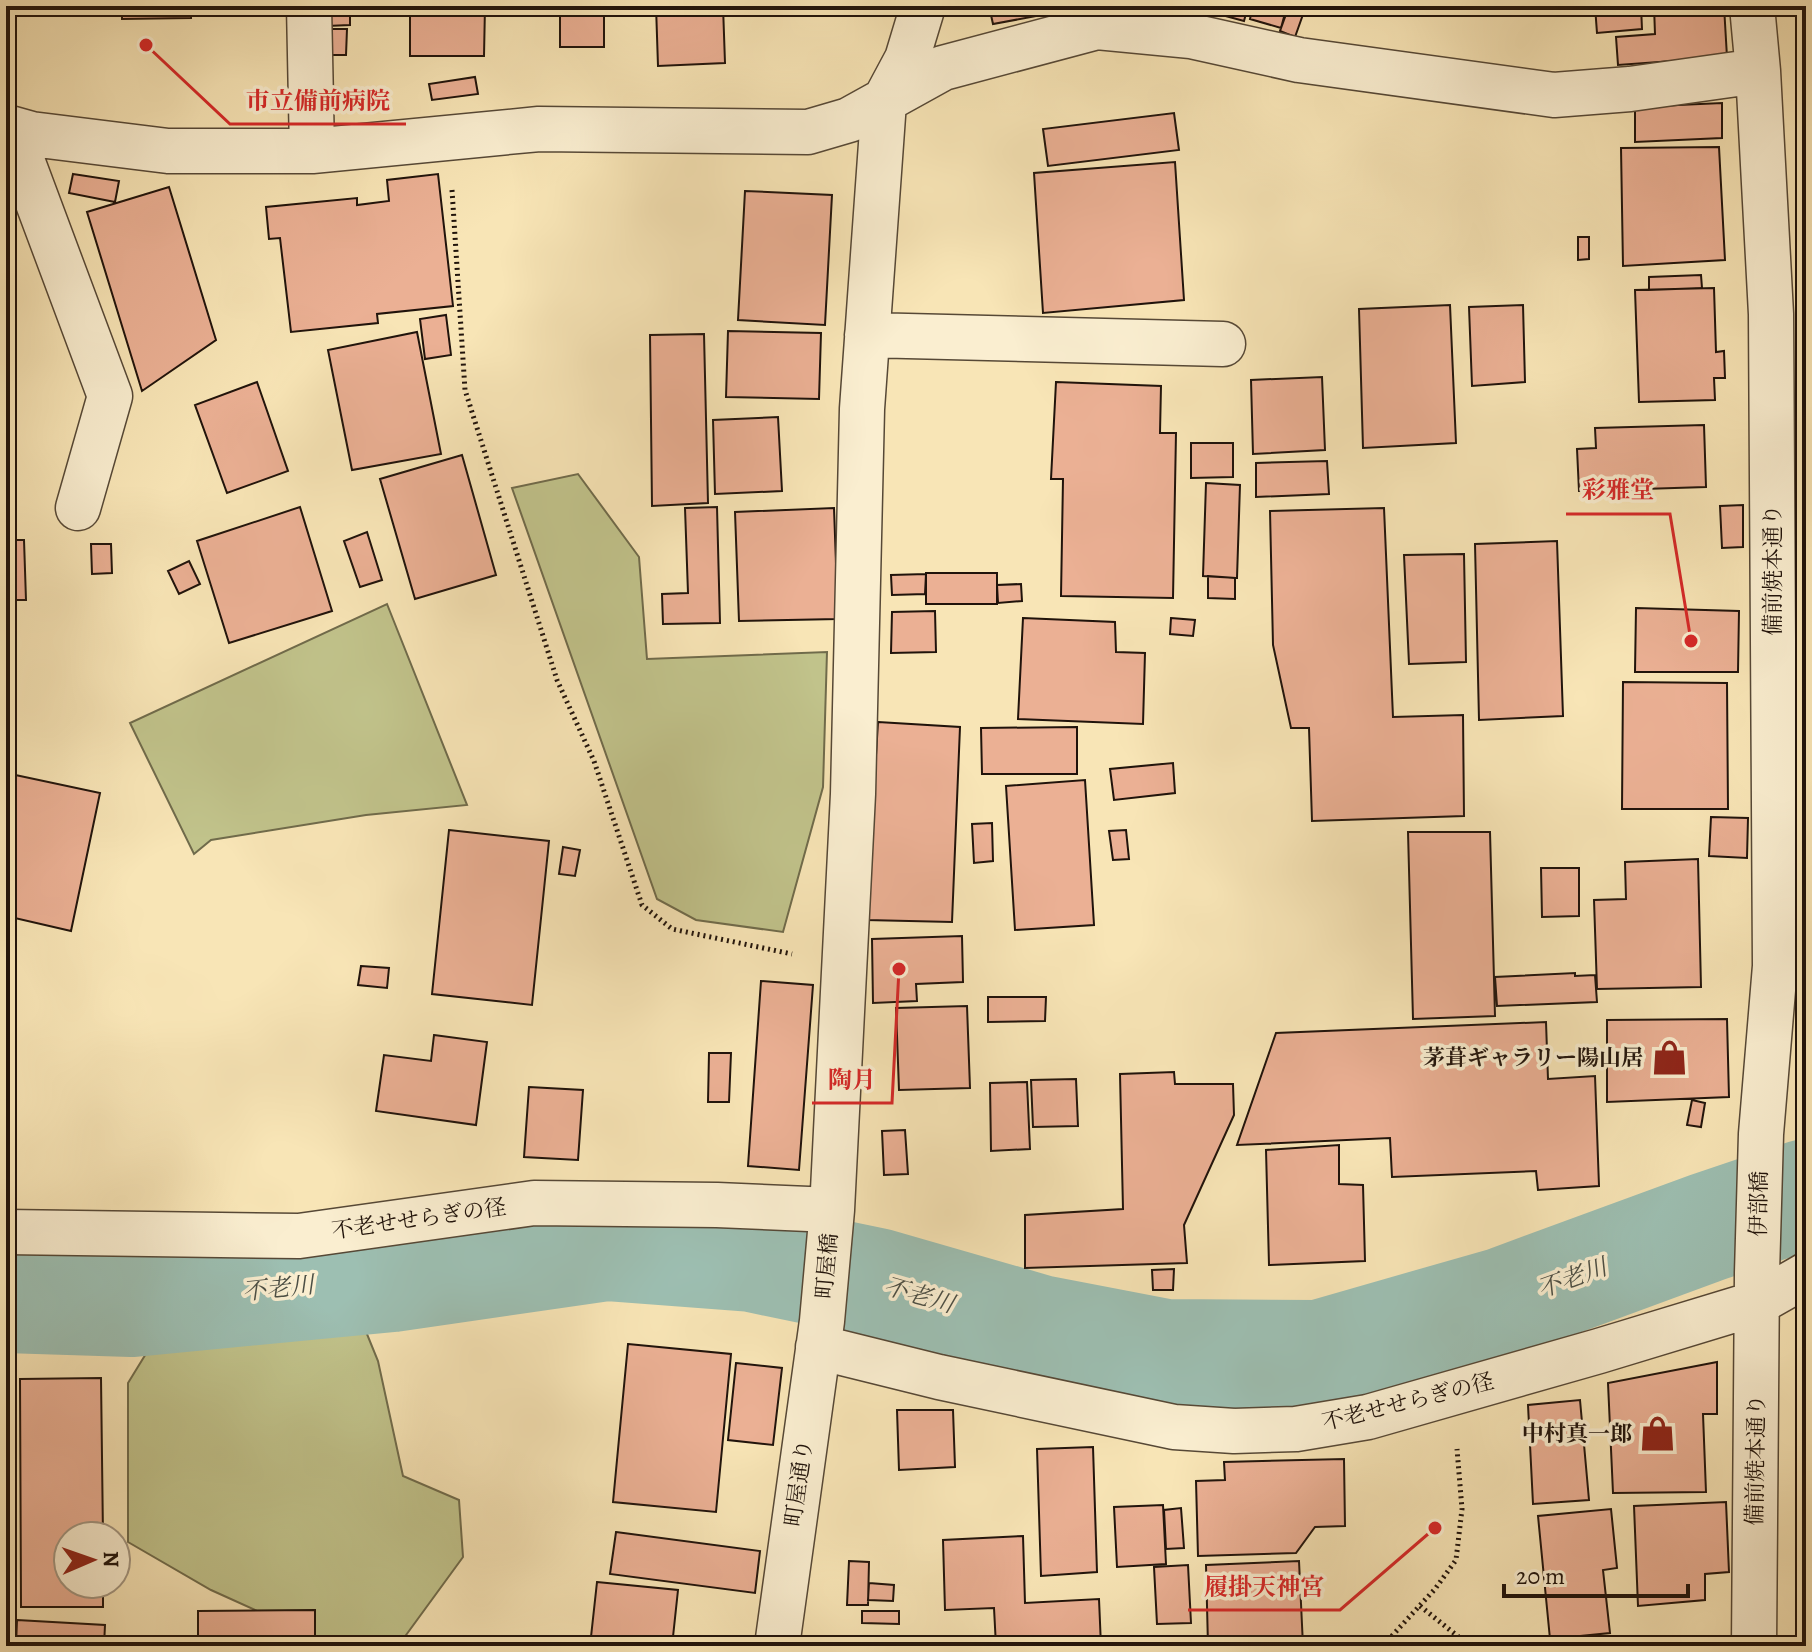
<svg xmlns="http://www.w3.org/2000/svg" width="1812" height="1652" viewBox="0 0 1812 1652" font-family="Alegreya,'Noto Serif JP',serif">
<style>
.green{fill:#c1c38b;stroke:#706b4b;stroke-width:2}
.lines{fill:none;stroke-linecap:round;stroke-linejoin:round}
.river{stroke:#9dbfb2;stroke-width:110}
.building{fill:#ebb094;stroke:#20130b;stroke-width:2}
.minor-casing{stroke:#564836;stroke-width:47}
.path{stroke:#20130b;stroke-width:5;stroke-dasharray:2 4;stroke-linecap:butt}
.minor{stroke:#faeed0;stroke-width:44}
.labels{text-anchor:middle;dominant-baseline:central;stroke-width:7;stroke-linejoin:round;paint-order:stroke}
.street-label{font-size:22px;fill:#20130b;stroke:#faeed0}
.poi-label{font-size:22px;font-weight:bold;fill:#20130b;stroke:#faeed0;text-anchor:end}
.water-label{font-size:24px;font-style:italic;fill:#4c4f45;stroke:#faeed0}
.leader{fill:none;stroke:#d62828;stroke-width:3}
.callout-dot{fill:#d62828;stroke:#faeed0;stroke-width:3}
.callout-label{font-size:24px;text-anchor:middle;font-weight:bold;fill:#d62828;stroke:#faeed0;stroke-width:7;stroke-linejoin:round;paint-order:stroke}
</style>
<rect width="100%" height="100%" fill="#f8e5b6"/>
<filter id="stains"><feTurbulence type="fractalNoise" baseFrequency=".0025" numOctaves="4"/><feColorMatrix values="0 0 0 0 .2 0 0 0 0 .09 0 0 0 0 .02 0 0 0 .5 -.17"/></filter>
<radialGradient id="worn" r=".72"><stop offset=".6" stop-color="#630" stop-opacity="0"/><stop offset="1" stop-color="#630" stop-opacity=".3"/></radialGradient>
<!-- green -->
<path class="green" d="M578,474L639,557L647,659L827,652L823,787L783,932L696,920L657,899L512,488Z
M387,604L467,805L366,815L211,840L194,854L130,723Z
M358,1312L378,1361L403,1476L459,1500L463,1557L398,1646H279L275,1619L211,1590L128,1542V1383L163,1326Z"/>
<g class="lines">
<!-- river -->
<path class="river" d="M6,1298L132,1302L392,1277L606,1246L752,1257L877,1283L1040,1330L1165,1354L1319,1355L1504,1302L1708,1227L1806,1194"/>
</g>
<!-- building -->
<path class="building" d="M122,6H191V18L122,19Z
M327,6H350V25L327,26Z
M410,6H485L484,56H410Z
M656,6H723L725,63L658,66Z
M989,6H1085V7L993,24Z
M1225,6H1248L1244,21L1222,15Z
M1253,6H1287L1281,28L1250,19Z
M1289,6H1306L1295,37L1280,31Z
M1595,6H1641L1642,29L1597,33Z
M1654,6H1724L1727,57L1618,65L1616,37L1655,34Z
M560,7H604V47H560Z
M328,29H347L346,55H327Z
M475,77L478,94L432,100L429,84Z
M1722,103V138L1635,142V107Z
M1174,113L1179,150L1048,166L1043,129Z
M1719,147L1725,260L1623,266L1621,148Z
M1175,162L1184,300L1043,313L1034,173Z
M73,174L119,181L115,202L69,193Z
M438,174L453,306L377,314L378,323L291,332L280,238L269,239L266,207L357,198V205L389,201L387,180Z
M169,187L216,340L142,391L87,212Z
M745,191L832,195L825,325L738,320Z
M1578,237H1589V259L1578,260Z
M1701,275L1702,288L1649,290V277Z
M1714,288L1716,352L1724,351L1725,378H1714L1715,400L1639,402L1635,290Z
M1450,305L1456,443L1363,448L1359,309Z
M1523,305L1525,382L1472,386L1469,307Z
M446,315L451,355L425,359L420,319Z
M728,331L821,333L819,399L726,397Z
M417,332L441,454L352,470L328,350Z
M704,334L708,503L652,506L650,335Z
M1806,343V489L1802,344Z
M1322,377L1325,450L1253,454L1251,380Z
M257,382L288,471L227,493L195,405Z
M1056,382L1161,386L1160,433H1176L1173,598L1061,596L1063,479H1051Z
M778,417L782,491L715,494L713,420Z
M1704,425L1706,487L1579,491L1577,449L1596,448L1595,428Z
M1191,443H1233V477L1191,478Z
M462,455L496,575L415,599L380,479Z
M1327,461L1329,494L1256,497V463Z
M1206,483L1240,485L1237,578L1203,576Z
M1743,505V547L1722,548L1720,506Z
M300,507L332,611L229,643L197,541Z
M717,507L720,623L663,624L662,594L688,593L685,508Z
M834,508L838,619L739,621L735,512Z
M1384,508L1393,717L1463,715L1464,816L1312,821L1309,728H1291L1273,645L1270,511Z
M367,532L382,580L360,587L344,541Z
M6,540H24L26,600H6Z
M1557,541L1563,716L1479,720L1475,544Z
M91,544H111L112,573L92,574Z
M1464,554L1466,662L1409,664L1404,555Z
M189,561L200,584L179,594L168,571Z
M926,573H997V604H926Z
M926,574L925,594L892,595L891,575Z
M1208,576L1235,578V599L1208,598Z
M1021,584L1022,601L998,603L997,585Z
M1636,608L1739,611L1738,672H1635Z
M935,611L936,652L891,653L892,612Z
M1023,618L1115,622L1116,652L1145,653L1143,724L1018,719Z
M1171,618L1195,620L1193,636L1170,634Z
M1623,682L1727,683L1728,809H1622Z
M878,722L960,727L952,922L866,920Z
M1077,727V774H982L981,728Z
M1173,763L1175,793L1114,800L1110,769Z
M6,773L100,793L71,931L6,916Z
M1085,780L1094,925L1015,930L1006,786Z
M1711,817L1748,818L1747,858L1709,856Z
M992,823L993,861L974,863L972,824Z
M449,830L549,841L532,1005L432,994Z
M1126,830L1129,859L1113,860L1109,831Z
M1408,832H1490L1495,1016L1413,1019Z
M563,847L580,850L575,876L559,874Z
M1698,859L1701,987L1597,989L1594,900L1626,899L1625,862Z
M1541,868H1579V916L1542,917Z
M962,936L963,982L916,984L917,1001L873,1003L872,939Z
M361,966L389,968L387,988L358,985Z
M1575,973V976L1595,975L1597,1002L1497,1006L1495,977Z
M761,981L813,985L799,1170L748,1166Z
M988,997H1046L1045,1021L988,1022Z
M967,1006L970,1088L899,1090L896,1008Z
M1727,1019L1729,1097L1607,1102V1020Z
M1546,1022L1548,1079L1595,1076L1599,1186L1538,1190L1536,1171L1392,1177L1390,1138L1237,1145L1276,1033Z
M434,1035L487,1042L476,1125L376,1111L384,1055L431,1061Z
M709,1053H731L729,1102H708Z
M1174,1072L1175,1084H1233L1234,1115L1184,1225L1187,1263L1025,1268V1215L1123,1209L1120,1074Z
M1076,1079L1078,1126L1033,1127L1031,1080Z
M1027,1082L1030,1149L991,1151L990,1083Z
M529,1087L583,1090L578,1160L524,1157Z
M1692,1100L1705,1103L1701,1127L1687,1125Z
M905,1130L908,1174L884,1175L882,1131Z
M1339,1145V1184L1363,1185L1365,1261L1269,1265L1266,1150Z
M1174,1269L1173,1290H1153L1152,1270Z
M628,1344L731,1354L716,1512L613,1502Z
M1717,1362V1414H1703L1706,1492L1613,1493L1608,1383Z
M736,1363L782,1368L773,1445L728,1440Z
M101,1378L103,1536H68V1584H103V1607H21L20,1379Z
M1580,1400L1589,1500L1533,1504L1528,1405Z
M897,1410H953L955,1467L899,1470Z
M1093,1447L1097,1572L1041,1576L1037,1449Z
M1344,1459L1345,1526L1315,1527L1296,1553L1198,1556L1196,1481L1225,1480L1224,1462Z
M1726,1502L1729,1572L1705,1574V1600L1638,1606L1634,1506Z
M1163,1505L1166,1564L1117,1567L1114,1507Z
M1181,1508L1184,1548L1166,1549L1164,1510Z
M1611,1509L1617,1568L1603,1570L1610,1633L1550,1639L1538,1516Z
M616,1532L760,1551L755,1593L610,1574Z
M1023,1536L1025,1603L1099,1599L1101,1646H996L994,1608L945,1610L943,1540Z
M849,1561L869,1562L868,1605H847Z
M1299,1561L1303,1646H1208L1206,1565Z
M1188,1565L1191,1623L1157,1624L1154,1567Z
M597,1582L678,1590L672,1646H590Z
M869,1583L894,1585L893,1601L868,1600Z
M315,1610V1646H198V1611Z
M862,1611H899V1624L862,1623Z
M17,1620L105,1625L104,1646H16Z
M917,1638V1646H811V1642Z
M1592,1638L1593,1646H1564V1641Z"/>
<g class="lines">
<defs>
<path id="minor" d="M309,6L312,151
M1752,6L1758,71L1771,314L1775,966L1761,1134L1757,1273L1754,1646
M6,127L31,134L168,151H312L539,129L808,132L849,120L943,68L1097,27L1191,36L1299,60L1554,95L1630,89L1758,71
M10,128L110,396L78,508
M867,335L1223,344
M6,1232L299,1236L534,1203L717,1205L832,1210
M818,1347L939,1377L1174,1427L1234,1431L1296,1429L1368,1417L1599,1351L1757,1303L1806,1275
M777,1646L822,1321L832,1210L853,794L862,409L884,102L907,59L923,6"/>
</defs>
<!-- minor casing -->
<use href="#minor" class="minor-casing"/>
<!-- path -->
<path class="path" d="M452,190L465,390L557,680L594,761L642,905L672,929L792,954
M1420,1606L1470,1646
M1385,1646L1389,1639L1435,1589L1456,1560L1462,1509L1457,1449
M1686,1646L1701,1644"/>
<!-- minor -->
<use href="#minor" class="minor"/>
</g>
<!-- icons -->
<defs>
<symbol id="shop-bare" viewBox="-9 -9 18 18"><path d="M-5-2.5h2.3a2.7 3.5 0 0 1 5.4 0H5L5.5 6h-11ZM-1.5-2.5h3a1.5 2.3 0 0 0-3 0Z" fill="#8f2418" stroke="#faeed0" stroke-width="2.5" paint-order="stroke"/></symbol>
</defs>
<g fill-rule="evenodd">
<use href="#shop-bare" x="1644" y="1032" width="51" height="51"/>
<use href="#shop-bare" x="1632" y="1408" width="51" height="51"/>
</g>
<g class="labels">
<!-- street labels -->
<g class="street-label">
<text transform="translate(1773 570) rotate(-90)">備前焼本通り</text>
<text transform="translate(1759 1204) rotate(-89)">伊部橋</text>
<text transform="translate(419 1219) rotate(-8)">不老せせらぎの径</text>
<text transform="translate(827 1266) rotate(-85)">町屋橋</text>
<text transform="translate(1408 1402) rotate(-14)">不老せせらぎの径</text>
<text transform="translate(1756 1460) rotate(-89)">備前焼本通り</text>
<text transform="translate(799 1483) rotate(-82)">町屋通り</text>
</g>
<!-- poi labels -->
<g class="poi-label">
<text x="1643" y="1058">茅葺ギャラリー陽山居</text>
<text x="1632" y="1434">中村真一郎</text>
</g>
<!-- water labels -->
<g class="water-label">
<text transform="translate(1572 1278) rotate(-20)">不老川</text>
<text transform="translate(278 1288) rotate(-6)">不老川</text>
<text transform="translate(919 1295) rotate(16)">不老川</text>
</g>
</g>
<!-- callouts -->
<path class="leader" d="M146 45L230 124H406M1691 641L1670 514H1566M899 969L892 1103H812M1435 1528L1340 1610H1188"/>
<g class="callout-dot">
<circle cx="146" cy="45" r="8"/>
<circle cx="1691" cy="641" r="8"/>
<circle cx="899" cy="969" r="8"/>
<circle cx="1435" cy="1528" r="8"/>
</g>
<g class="callout-label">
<text x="318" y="109">市立備前病院</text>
<text x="1618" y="498">彩雅堂</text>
<text x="852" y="1088">陶月</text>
<text x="1264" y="1595">履掛天神宮</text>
</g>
<!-- margin -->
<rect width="1812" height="1652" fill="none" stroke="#f8e5b6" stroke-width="32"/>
<rect x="8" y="8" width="1796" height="1636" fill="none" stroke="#20130b" stroke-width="4"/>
<rect x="16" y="16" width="1780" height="1620" fill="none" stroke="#20130b" stroke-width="2"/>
<!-- north arrow -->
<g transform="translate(92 1560) rotate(88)"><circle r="38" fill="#faeed0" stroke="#a39681" stroke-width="2"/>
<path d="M0-6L14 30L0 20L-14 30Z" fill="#8f2418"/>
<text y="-12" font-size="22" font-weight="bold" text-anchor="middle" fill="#20130b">N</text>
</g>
<!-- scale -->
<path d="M1504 1584v12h184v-12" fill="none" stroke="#20130b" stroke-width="4"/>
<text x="1516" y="1584" font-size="24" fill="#20130b" stroke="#faeed0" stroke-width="6" paint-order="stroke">20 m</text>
<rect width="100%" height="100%" filter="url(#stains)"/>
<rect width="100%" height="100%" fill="url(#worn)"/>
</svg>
